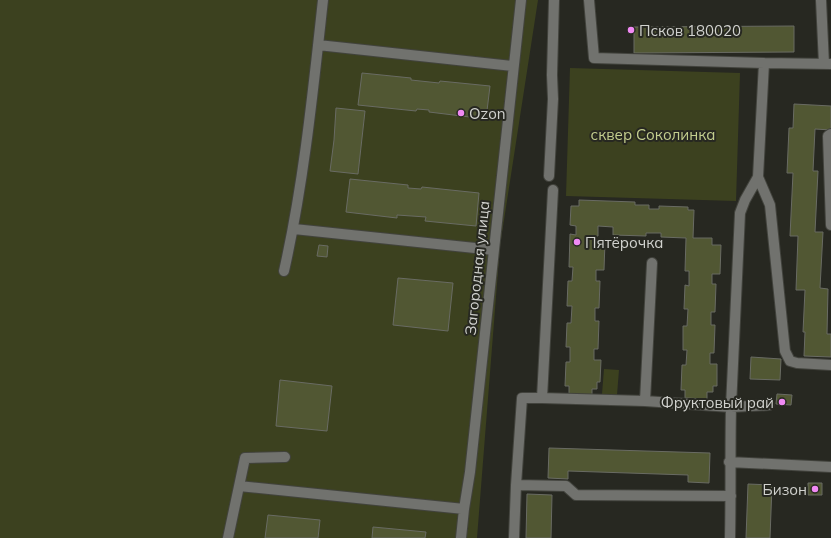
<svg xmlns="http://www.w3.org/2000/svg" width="831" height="538" viewBox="0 0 831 538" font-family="Mulish,sans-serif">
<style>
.green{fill:#3c411f}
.building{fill:#515733;stroke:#696b63}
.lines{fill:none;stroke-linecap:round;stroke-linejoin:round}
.minor-casing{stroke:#42433d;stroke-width:12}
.minor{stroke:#71726e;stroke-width:10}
.poi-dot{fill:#f18af4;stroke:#272821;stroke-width:1.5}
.labels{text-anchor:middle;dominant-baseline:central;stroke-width:4;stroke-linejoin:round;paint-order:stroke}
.poi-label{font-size:15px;fill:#d1d2ce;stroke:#272821;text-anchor:start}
.park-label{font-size:15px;fill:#c3ce8e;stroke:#272821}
.street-label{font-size:15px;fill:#d1d2ce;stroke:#272821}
</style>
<rect width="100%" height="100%" fill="#272821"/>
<!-- green -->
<path class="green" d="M0,0H538L500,246L477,538H0Z
M570,68L740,73L736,201L566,196Z
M604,369L619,370L617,395L602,394Z"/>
<!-- building -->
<path class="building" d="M794,26V52L634,53V27Z
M362,73L411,78V80L439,83L440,81L490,86L486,119L429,112V110L417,109L416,111L358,105Z
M794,104L831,106V130L815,129L813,171H818L815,232H823L820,288L828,289L827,334H831V357L804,356L805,332H803L805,290H796L798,236H790L793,173H787L789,128H793Z
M336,108L365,111L358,174L330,171L334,140Z
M350,179L408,185V188L421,189L422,187L479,193L476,226L425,221L426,217L397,215V218L346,212Z
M579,200L635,202V205H649V209H659V206L688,207V210H694L693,238H712V245H721L720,274H712V284H716L715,312H711V325H715L714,353H710V364H717V386H713V392H707V399L685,398V390H681L682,365H686L687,350H683V326H687L688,309H684L685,285L689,286V271H685L686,238L661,237V233H646V236L613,235V227L598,226V236H596V242H605L604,270H596V281H600L599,308H595V321H599L598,349H594V360H601L600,382H597V389H592V395H569V386H565L566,362H570V347H566L567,323H571L572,306H567L568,281H572L573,267H569L570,234L576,235V226L570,225L571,206H579Z
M319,245L328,246L327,257L317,256Z
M398,278L453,283L448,331L393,325Z
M751,357L781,359L780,380L750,379Z
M280,380L332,386L327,431L276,426Z
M777,394L792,395L791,405L776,404Z
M549,448L710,453L709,483L688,482V475L568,471V479L548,478Z
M808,483H822V495H808Z
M748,484L772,485L770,538H746Z
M527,494L552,495L551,538H526Z
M268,515L320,520L318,538H265Z
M373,527L426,532L425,538H372Z"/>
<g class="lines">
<defs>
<path id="minor" d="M589,0L594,58L764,63L831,64
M821,0L824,64
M318,45L513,66
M764,63L758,177L770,205L785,351L790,361L797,363L831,365
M831,134L828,136L831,225
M549,176L553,99L552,75L554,0
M553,190L542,398L645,401
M294,229L494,250
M652,263L645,401L731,407L740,213L745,200L758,177
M284,271C304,182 313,91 323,0
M729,462L831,467
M516,485L522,398H542
M239,486L464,509
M228,538L245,458L285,457
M461,538L464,509L470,472L521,0
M514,538L516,485L566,486L576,495L731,496
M730,538C731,494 730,451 731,407L769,405"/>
</defs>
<!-- minor casing -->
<use href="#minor" class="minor-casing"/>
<!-- minor -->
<use href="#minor" class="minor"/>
</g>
<!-- markers -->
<g class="poi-dot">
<circle cx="631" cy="30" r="4"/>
<circle cx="461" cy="113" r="4"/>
<circle cx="577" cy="242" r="4"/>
<circle cx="782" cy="402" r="4"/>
<circle cx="815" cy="489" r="4"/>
</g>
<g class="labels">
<!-- poi labels -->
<g class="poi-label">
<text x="639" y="30">Псков 180020</text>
<text x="469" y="113">Ozon</text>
<text x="585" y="242">Пятёрочка</text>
<text x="774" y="402" text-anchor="end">Фруктовый рай</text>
<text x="807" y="489" text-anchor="end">Бизон</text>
</g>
<!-- park labels -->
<g class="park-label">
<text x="653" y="134">сквер Соколинка</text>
</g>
<!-- street labels -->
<g class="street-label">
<text transform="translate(477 268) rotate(-84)">Загородная улица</text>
</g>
</g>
</svg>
